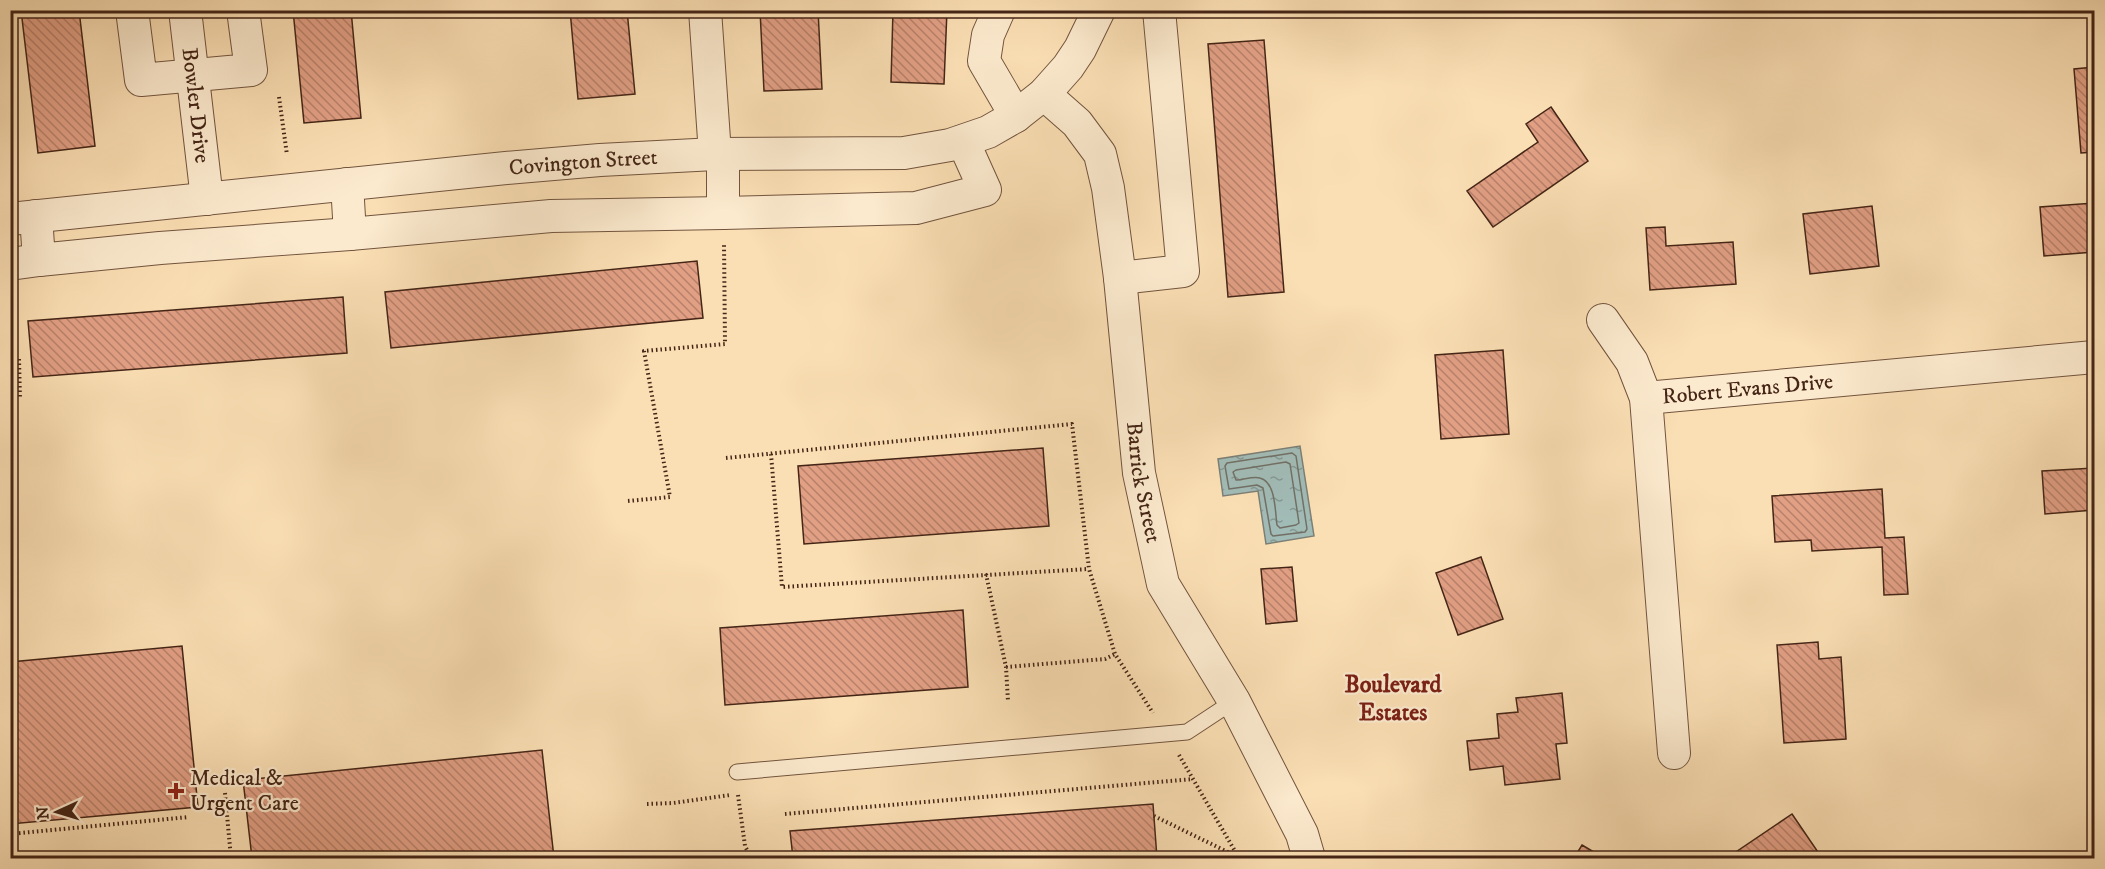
<svg xmlns="http://www.w3.org/2000/svg" width="2105" height="869" viewBox="0 0 2105 869" font-family="'IM FELL DW Pica',serif">
<style>
.water{fill:url(#water-ripples);stroke:#7c7f76;stroke-width:1.5}
.lines{fill:none;stroke-linecap:round;stroke-linejoin:round}
.shore{stroke:#727066;stroke-width:1.5}
.building{fill:url(#building-back-hatch);stroke:#442516;stroke-width:1.5}
.lane-casing{stroke:#72543e;stroke-width:17}
.street-casing{stroke:#72543e;stroke-width:34}
.path{stroke:#442516;stroke-width:4;stroke-dasharray:1.5 3;stroke-linecap:butt}
.lane{stroke:#fceace;stroke-width:15}
.street{stroke:#fceace;stroke-width:32}
.poi-dot{fill:#8f2418;stroke:#fceace;stroke-width:2}
.labels{text-anchor:middle;dominant-baseline:central;stroke-width:4.5;stroke-linejoin:round;paint-order:stroke}
.street-label{font-size:22px;fill:#442516;stroke:#fceace}
.poi-label{font-size:22px;fill:#442516;stroke:#fceace;text-anchor:start}
.neighbourhood-label{font-size:24px;font-weight:bold;fill:#7a1f14;stroke:#fceace}
</style>
<defs>
<pattern id="water-ripples" width="26" height="14" patternUnits="userSpaceOnUse" patternTransform="scale(1.5)"><rect width="26" height="14" fill="#a1bbb6"/><path d="M2 4q2-2 4 0t4 0M15 11q2-2 4 0t4 0" fill="none" stroke="#859893"/></pattern>
<pattern id="building-back-hatch" width="6" height="6" patternUnits="userSpaceOnUse" patternTransform="scale(1.5)"><rect width="6" height="6" fill="#e19f84"/><path d="M-1 5l2 2M0 0l6 6M5-1l2 2" fill="none" stroke="#b8816b"/></pattern>
</defs>
<rect width="100%" height="100%" fill="#fbdfb4"/>
<filter id="stains"><feTurbulence type="fractalNoise" baseFrequency=".00333" numOctaves="4"/><feColorMatrix values="0 0 0 0 .2 0 0 0 0 .09 0 0 0 0 .02 0 0 0 .5 -.17"/></filter>
<radialGradient id="worn" r=".72"><stop offset=".6" stop-color="#630" stop-opacity="0"/><stop offset="1" stop-color="#630" stop-opacity=".3"/></radialGradient>
<!-- water -->
<path class="water" d="M1300,446L1314,536L1266,544L1258,491L1223,496L1218,459Z"/>
<g class="lines">
<!-- shore -->
<path class="shore" d="M1292,453L1296,456L1307,529L1305,532L1273,536L1271,534L1263,488L1257,485L1229,489L1225,466L1227,463Z
M1286,462L1290,464L1299,523L1296,525L1280,528L1277,525C1275,512 1276,482 1260,478C1253,476 1243,480 1236,480L1233,472L1236,470Z"/>
</g>
<!-- building -->
<path class="building" d="M21,10H79L95,146L38,153Z
M293,10H351L361,118L304,123Z
M570,10H627L635,94L578,99Z
M760,10H818L822,89L764,91Z
M893,10H947L944,84L891,82Z
M1264,40L1284,292L1228,297L1208,44Z
M2094,67V152L2081,153L2074,69Z
M1551,107L1588,161L1493,227L1467,191L1538,142L1526,124Z
M2094,203V252L2044,256L2040,207Z
M1872,206L1879,266L1810,274L1803,214Z
M1665,227L1666,246L1733,242L1736,284L1650,290L1646,228Z
M697,261L703,318L391,348L385,292Z
M343,297L347,353L33,377L28,321Z
M1503,350L1509,434L1441,439L1435,355Z
M1043,448L1049,526L804,544L798,466Z
M2094,468V510L2045,514L2042,471Z
M1882,489L1885,538L1904,537L1908,594L1884,595L1882,547L1812,551L1811,540L1775,542L1772,496Z
M1481,557L1503,619L1458,635L1436,573Z
M1292,567L1297,621L1266,624L1261,569Z
M963,610L968,687L725,705L720,628Z
M1818,642L1819,659L1841,657L1846,739L1784,743L1777,645Z
M182,646L198,807L10,824V662Z
M1562,693L1567,743L1556,744L1560,779L1505,785L1503,766L1470,770L1467,741L1499,738L1497,714L1518,712L1516,698Z
M542,750L554,858H252L243,780Z
M1153,804L1157,858H793L790,831Z
M1792,814L1822,858H1727Z
M1582,845L1604,858H1574Z"/>
<g class="lines">
<defs>
<path id="lane" d="M737,772L1187,732L1234,701"/>
<g id="street">
<path d="M132,10L141,80L251,70L243,10"/>
<path id="s1" d="M185,10L207,199"/>
<path d="M705,10L715,154"/>
<path d="M999,10L988,35L984,61L1016,116"/>
<path id="s2" d="M1044,94L1077,123L1100,154L1108,188L1120,278L1139,473L1163,584L1234,701L1302,834L1309,858"/>
<path d="M723,154V213L916,208L985,190L963,141"/>
<path d="M347,184L350,234L551,216L723,213"/>
<path d="M36,216L39,260L160,248L350,234"/>
<path id="s3" d="M10,219L506,168L600,160L715,154L904,153L950,145L988,132L1016,116L1044,94L1068,67L1080,49L1099,10"/>
<path d="M10,264L39,260"/>
<path d="M1120,278L1183,271L1159,10"/>
<path d="M1603,320L1632,362L1646,398L1674,753"/>
<path id="s4" d="M1646,398L2094,357"/>
</g>
</defs>
<!-- lane casing -->
<use href="#lane" class="lane-casing"/>
<!-- street casing -->
<use href="#street" class="street-casing"/>
<!-- path -->
<path class="path" d="M279,97L287,155
M19,359L20,399
M771,454L782,587L1088,569
M726,458L1072,424L1089,569L1115,654L1153,713
M628,501L670,497L644,351L725,344L724,244
M986,574L1006,667L1008,701
M1006,667L1105,659L1115,654
M1179,755L1239,858
M225,793L231,858
M738,795L745,846L751,858
M647,804L673,803L730,795
M785,814L1193,779
M1154,816L1238,857
M10,834L189,817"/>
<!-- lane -->
<use href="#lane" class="lane"/>
<!-- street -->
<use href="#street" class="street"/>
</g>
<!-- markers -->
<path class="poi-dot" d="M173 782h6v6h6v6h-6v6h-6v-6h-6v-6h6z"/>
<g class="labels">
<!-- street labels -->
<g class="street-label">
<text stroke="none"><textPath href="#s1" startOffset="96">Bowler Drive</textPath></text>
<text stroke="none"><textPath href="#s3" startOffset="576">Covington Street</textPath></text>
<text stroke="none"><textPath href="#s4" startOffset="102">Robert Evans Drive</textPath></text>
<text stroke="none"><textPath href="#s2" startOffset="414">Barrick Street</textPath></text>
</g>
<!-- poi labels -->
<g class="poi-label">
<text x="190" y="778">Medical &amp;<tspan x="190" dy="25">Urgent Care</tspan></text>
</g>
<!-- neighbourhood labels -->
<g class="neighbourhood-label">
<text x="1393" y="685">Boulevard<tspan x="1393" dy="28">Estates</tspan></text>
</g>
</g>
<!-- margin -->
<rect width="2105" height="869" fill="none" stroke="#fbdfb4" stroke-width="36"/>
<rect x="12" y="12" width="2081" height="845" fill="none" stroke="#442516" stroke-width="3"/>
<rect x="18" y="18" width="2069" height="833" fill="none" stroke="#442516" stroke-width="1.5"/>
<!-- north arrow -->
<g transform="translate(57 812) rotate(266)" stroke="#fceace" stroke-width="4.5" paint-order="stroke">
<path d="M0-4.5L10 22L0 15L-10 22Z" fill="#442516"/>
<text y="-9" font-size="16" font-weight="bold" text-anchor="middle" fill="#442516">N</text>
</g>
<rect width="100%" height="100%" filter="url(#stains)"/>
<rect width="100%" height="100%" fill="url(#worn)"/>
</svg>
